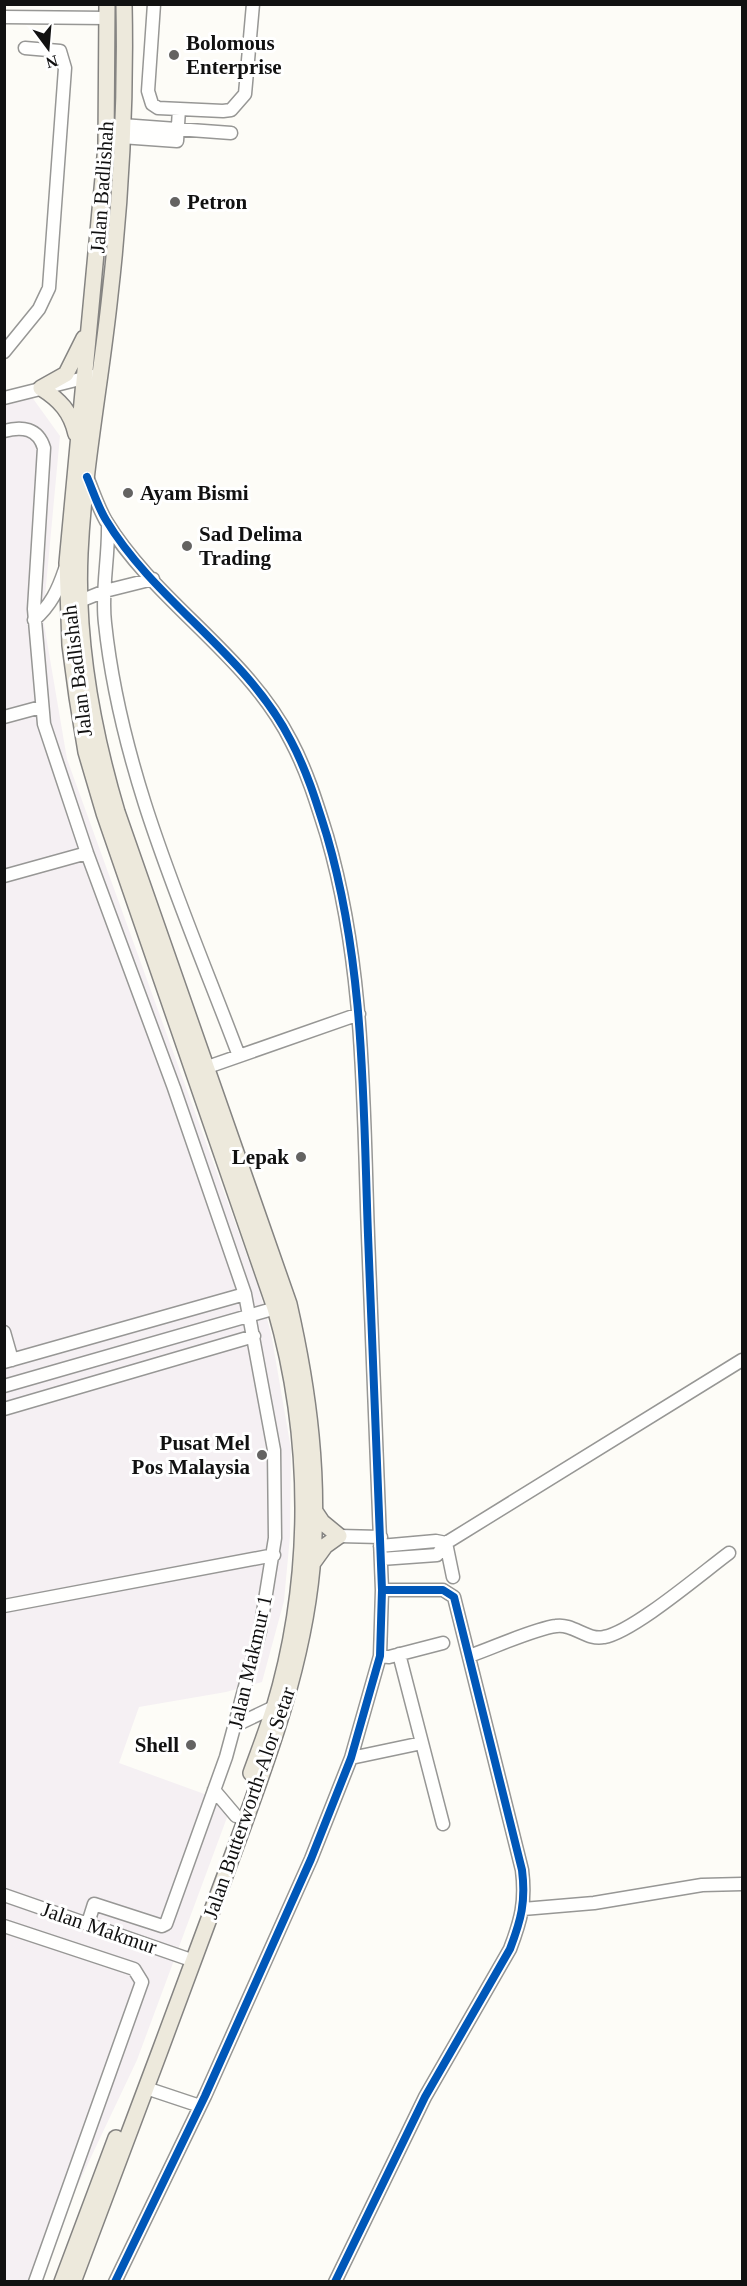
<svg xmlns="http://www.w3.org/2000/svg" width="747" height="2286" viewBox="0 0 747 2286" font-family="Georgia,serif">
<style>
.industrial{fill:#f5f0f3}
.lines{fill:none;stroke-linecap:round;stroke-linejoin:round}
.minor-casing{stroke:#979795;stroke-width:15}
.major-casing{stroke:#858482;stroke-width:18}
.minor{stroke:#fffffe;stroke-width:12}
.major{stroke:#ede9dc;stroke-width:15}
.cycleway-casing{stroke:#fff;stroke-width:11}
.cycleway{stroke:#0057b8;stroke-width:8}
.poi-dot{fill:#646362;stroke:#fff;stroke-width:2}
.labels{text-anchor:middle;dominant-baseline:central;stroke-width:6;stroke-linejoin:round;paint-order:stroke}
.poi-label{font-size:21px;font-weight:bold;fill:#111;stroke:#fff;text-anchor:start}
.street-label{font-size:21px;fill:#111;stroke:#fff}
</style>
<rect width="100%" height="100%" fill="#fdfcf7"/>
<!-- industrial -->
<path class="industrial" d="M29,393L60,436L43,618L67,759L258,1286L271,1333L291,1449L290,1536L284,1601L262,1682L226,1692L139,1707L119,1763L232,1804L137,2060L74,2193L41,2281L5,2282L4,399Z"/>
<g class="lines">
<defs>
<path id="minor" d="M154,4L148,91L152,104L158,108L223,111L231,110L245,94L253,4
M4,17L108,18
M122,125L231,133
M121,137L177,141L179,109
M4,352L39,309L49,288L65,68L60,51L25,48
M4,398L92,376
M4,431C22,426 38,428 44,448L34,609L44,724L87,853L174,1088L245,1294L274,1450L275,1538L260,1631L226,1757L166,1924L162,1926L94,1904L88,1923
M87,477C93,491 98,507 106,521C156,603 247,654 291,741C307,771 317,804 327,836C365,967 363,1101 368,1236C372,1354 378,1472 382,1590L380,1656L351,1758L311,1859L205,2096L115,2282
M108,524C109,557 101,591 105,623C121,775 186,915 239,1056
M80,601L105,591L153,579
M34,620C51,605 58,590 65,569
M4,717L41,707
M4,876L87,853
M199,1070L359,1014
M4,1332L12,1360
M4,1362L245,1294
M4,1386L283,1306
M4,1409L254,1336
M339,1536L381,1537
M446,1543L453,1577
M380,1546L436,1541L446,1543
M381,1559L437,1555L446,1543L742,1360
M4,1606L274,1555
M399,1654L443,1824
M380,1656L389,1657L443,1643
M469,1656C493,1648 533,1629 556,1626C573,1623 587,1641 604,1637C633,1632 702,1573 729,1553
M236,1725L274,1707
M351,1758L422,1743
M214,1790L236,1816
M4,1895L194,1961
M523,1909L594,1903L702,1885L742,1884
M4,1926L134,1969L142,1982L35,2282
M146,2088L200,2106
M335,2282L425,2097L510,1949C521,1920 526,1902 522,1870L454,1597L443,1590H382"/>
<path id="major" d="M107,4L106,146L67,563L70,645L77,697L86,752L104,813L275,1308C312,1437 313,1578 274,1708C267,1730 259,1751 251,1773
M41,388L66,374L84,338
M41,388C60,400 71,412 76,434
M312,1564L325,1546L339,1536L322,1522L314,1510
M62,2282L116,2138
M73,2282C124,2145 176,2010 226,1873C262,1774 302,1675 312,1568C320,1478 309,1392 289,1304L117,812C92,728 76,641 80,553C84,466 101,381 110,295C121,199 126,101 124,4"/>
</defs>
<!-- minor casing -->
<use href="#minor" class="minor-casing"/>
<!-- major casing -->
<use href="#major" class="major-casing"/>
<!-- minor -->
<use href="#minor" class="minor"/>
<!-- major -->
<use href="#major" class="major"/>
<defs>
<path id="cycleway" d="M87,477C93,491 98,507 106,520C156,603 247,654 291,741C307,771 317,804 327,836C365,967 363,1101 368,1235C372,1354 378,1472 382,1590L380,1656L351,1758L311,1859L205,2096L115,2282
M335,2282L425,2097L510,1949C521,1920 526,1902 522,1870L454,1597L443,1590H382"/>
</defs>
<!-- cycleway casing -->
<use href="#cycleway" class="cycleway-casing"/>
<!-- cycleway -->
<use href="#cycleway" class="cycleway"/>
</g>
<!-- markers -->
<g class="poi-dot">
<circle cx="174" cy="55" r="6"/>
<circle cx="175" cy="202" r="6"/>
<circle cx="128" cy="493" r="6"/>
<circle cx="187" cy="546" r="6"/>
<circle cx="301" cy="1157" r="6"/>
<circle cx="262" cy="1455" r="6"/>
<circle cx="191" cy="1745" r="6"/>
</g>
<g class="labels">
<!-- poi labels -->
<g class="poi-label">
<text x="186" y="43">Bolomous<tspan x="186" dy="24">Enterprise</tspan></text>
<text x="187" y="202">Petron</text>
<text x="140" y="493">Ayam Bismi</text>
<text x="199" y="534">Sad Delima<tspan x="199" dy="24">Trading</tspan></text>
<text x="289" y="1157" text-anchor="end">Lepak</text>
<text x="250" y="1443" text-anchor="end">Pusat Mel<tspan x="250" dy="24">Pos Malaysia</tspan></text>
<text x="179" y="1745" text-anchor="end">Shell</text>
</g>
<!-- street labels -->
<g class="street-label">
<text transform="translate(102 187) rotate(-86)">Jalan Badlishah</text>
<text transform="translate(77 671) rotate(-97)">Jalan Badlishah</text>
<text transform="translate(250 1662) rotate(-77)">Jalan Makmur 1</text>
<text transform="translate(249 1803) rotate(-71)">Jalan Butterworth-Alor Setar</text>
<text transform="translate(99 1928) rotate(19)">Jalan Makmur</text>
</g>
</g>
<!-- border -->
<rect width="747" height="2286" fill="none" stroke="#111111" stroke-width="12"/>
<!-- north arrow -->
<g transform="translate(48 48) rotate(164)" stroke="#ffffff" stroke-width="4.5" paint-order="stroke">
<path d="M0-4.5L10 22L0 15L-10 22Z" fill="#111111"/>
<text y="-9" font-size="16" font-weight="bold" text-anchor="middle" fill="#111111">N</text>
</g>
</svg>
